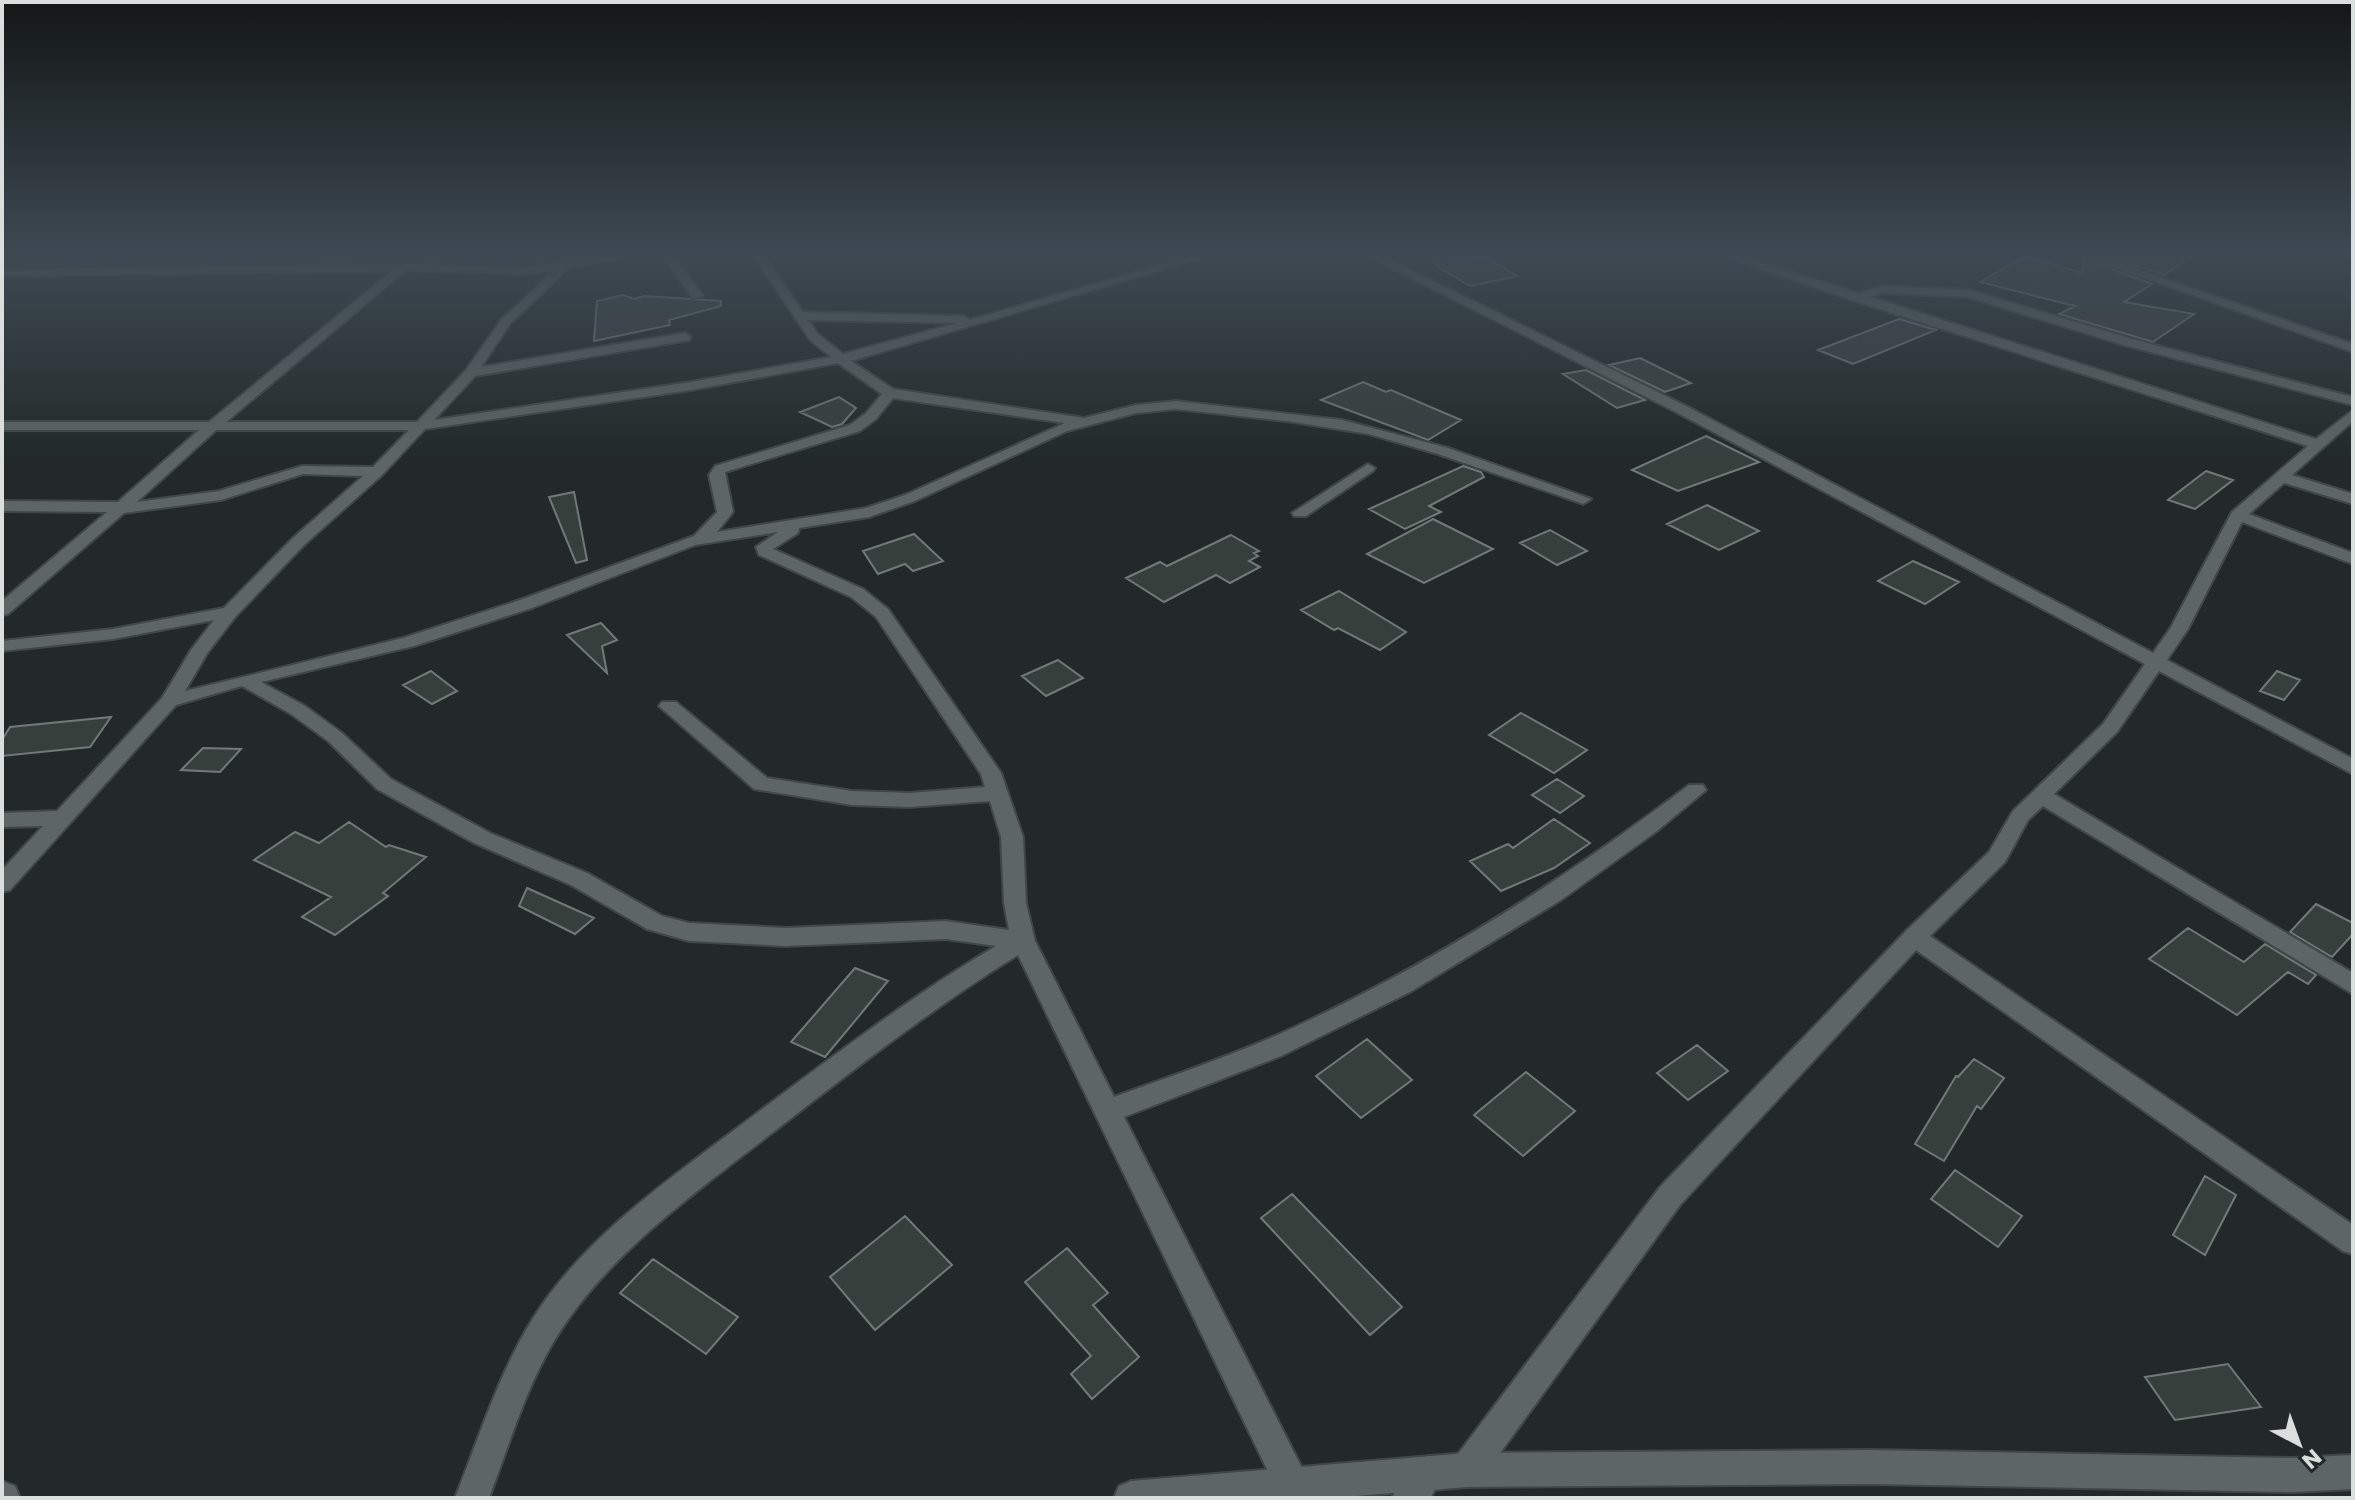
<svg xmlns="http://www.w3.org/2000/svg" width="2355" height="1500" viewBox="0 0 2355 1500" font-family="Poppins,sans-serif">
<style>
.building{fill:#373f3d;stroke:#717a78;stroke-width:2}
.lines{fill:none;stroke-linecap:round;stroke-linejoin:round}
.street-casing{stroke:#414746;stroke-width:4}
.secondary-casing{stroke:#414746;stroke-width:4}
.street{fill:#5d6664;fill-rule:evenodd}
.secondary{fill:#5d6664;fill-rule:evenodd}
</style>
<rect width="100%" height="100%" fill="#222928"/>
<!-- building -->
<path class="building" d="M2097,252H2199L2164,275Z
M1484,256L1517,276L1470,286L1435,265Z
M2026,256L2082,273L2084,259L2152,284L2124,302L2194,314L2153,342L2059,314L2075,306L1980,282Z
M623,295L634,299L644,296L721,301V306L669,320L670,325L594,341L597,301Z
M1899,319L1936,330L1853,364L1818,350Z
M1640,358L1691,383L1665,392L1609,365Z
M1586,370L1645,400L1617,408L1563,374Z
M1363,382L1386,392L1391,390L1461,420L1428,440L1321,400Z
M839,397L856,408L842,424L832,427L800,412Z
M1706,436L1759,462L1678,491L1632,470Z
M1463,466L1481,472L1484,477L1429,506L1441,512L1405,529L1369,509Z
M2206,471L2233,480L2195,509L2168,500Z
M574,492L587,560L576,563L549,497Z
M1707,505L1759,531L1719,550L1667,524Z
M1433,519L1493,549L1424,583L1367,554Z
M1550,530L1587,551L1557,565L1520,543Z
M914,534L943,561L913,571L905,564L878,574L863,551Z
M1231,535L1259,551L1254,553L1258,556L1249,561L1260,567L1230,583L1216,575L1164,602L1126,578L1160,562L1167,566Z
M1913,561L1959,582L1925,604L1878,581Z
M1339,591L1406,632L1380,650L1338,628L1334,630L1301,610Z
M601,623L617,640L602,646L607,673L567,635Z
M1058,660L1083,678L1046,696L1022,676Z
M431,671L457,691L432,704L403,685Z
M2277,671L2300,680L2284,700L2260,691Z
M1521,713L1587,750L1554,773L1489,735Z
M111,717L90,747L2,756V740L10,727Z
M203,748L241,749L220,772L181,770Z
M1557,779L1584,796L1560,813L1532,795Z
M1554,819L1590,843L1554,868L1501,891L1470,861L1508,844L1513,848Z
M349,822L386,847L389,845L426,857L383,893L388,896L335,935L302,917L331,897L254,860L295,832L319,843Z
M527,888L594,918L575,934L519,906Z
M2316,904L2353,923V934L2332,957L2290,932Z
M2188,928L2244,962L2265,944L2316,975L2308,984L2288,972L2237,1015L2149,959Z
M855,968L888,981L825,1057L791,1042Z
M1367,1039L1412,1080L1361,1118L1316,1076Z
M1697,1045L1728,1071L1688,1100L1657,1073Z
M1974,1059L2004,1078L1981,1109L1977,1106L1944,1161L1915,1144L1956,1076L1958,1077Z
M1526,1072L1575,1111L1523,1156L1474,1115Z
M1955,1170L2022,1216L1998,1247L1931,1199Z
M2205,1176L2236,1195L2205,1255L2173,1235Z
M1292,1194L1402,1307L1370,1335L1261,1218Z
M905,1216L952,1265L875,1330L830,1277Z
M1067,1248L1108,1293L1093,1305L1139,1357L1092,1399L1071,1374L1091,1356L1025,1282Z
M653,1259L738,1317L706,1354L620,1293Z
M2228,1364L2261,1407L2175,1420L2145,1377Z"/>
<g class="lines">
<defs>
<path id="street" d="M574,252H585L578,260L633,252H671L703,296L693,298L660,253L570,267L510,324L481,367L685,333L691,337L689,340L475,376L434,420L691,382L831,357L810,340L751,252H761L803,312L964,316L970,320L1205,252H1222L851,361L893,389L1084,418L1136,405L1176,401L1342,420L1448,448L1591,499L1583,504L1578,502L1438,454L1369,434L1287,421L1176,409L1136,413L1067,431L915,501L869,517L799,528L798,533L773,549L863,589L888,609L1001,773L1023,837L1026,903L1035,941L1114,1097C1171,1076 1229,1057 1284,1032C1429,966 1562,881 1689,785H1703L1706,790L1657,831L1561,900L1410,992L1281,1056L1124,1117L1304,1472L1309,1484L1304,1496H1280L1018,955C932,1008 852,1071 772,1133C695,1193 605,1256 554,1341C525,1390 509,1445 489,1498H455C479,1438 498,1375 532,1320C584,1236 675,1175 753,1116C832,1057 911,996 996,946L946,939L786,946L689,941L647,929L571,885L474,843L377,789L328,741L291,714L242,686L176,705L10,890L2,892V870L43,826L2,827V813L57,811L162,698L191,650L214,620L113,639L2,651V641L113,629L224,608L293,538L363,476L303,474L221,500L124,513L8,614L2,615V601L107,512L2,511V501L118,502L199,430H2V422H209L392,271L2,276V270L403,264L521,268L563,262ZM406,270L521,274L555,270L502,319L466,370L417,422H226ZM808,320L957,323L843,354L818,334ZM838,363L882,394L866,413L850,425L715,466L709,475L717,512L694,536L520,600L403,638L185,691L208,652L236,616L305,544L382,475L425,429L691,390ZM893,398L1065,423L905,495L866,508L717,532L733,512L725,472L860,431L876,419ZM216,430H409L373,467L302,466L219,491L137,502ZM778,532L756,547L759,555L851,597L876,617L981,774L985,787L909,793L852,791L767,778L676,702H662L659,706L754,789L852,805L909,807L990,801L1001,837L1004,903L1009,930L946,921L786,928L689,923L662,916L587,873L490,833L391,779L342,733L305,706L261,682L414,646L532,608L695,545Z
M1360,252H1374L1688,407L2153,653L2170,629L2232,512L2308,446L1852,300L1711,252H1727L1858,293L1883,286L1969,290L2132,339L2353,397V405L2124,345L1968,297L1884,293L1870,297L2316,439L2353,410V421L2292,475L2353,494V504L2284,483L2249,514L2353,553V564L2242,522L2188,629L2167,660L2353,759V774L2159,671L2117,732L2054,794L2353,973V994L2043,806L2028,820L2005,862L1930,936L2353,1225V1254L2343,1251L1916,950L1680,1205L1479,1482L1467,1487L1455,1482L1450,1470L1455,1458L1660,1187L1906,931L1989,852L2013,811L2103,724L2145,664L1678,413Z
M2072,252H2088L2353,344V352Z
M2346,252H2353V255L2347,254Z
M1368,464L1375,468L1373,471L1306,516H1294L1292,513Z
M1428,1456L1440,1461L1445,1473L1430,1498H1392C1399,1481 1410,1464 1428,1456Z"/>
<path id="secondary" d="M1871,1450L2292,1458L2353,1455V1489L2292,1492L1871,1484L1467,1487L1331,1498H1114L1119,1486L1131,1481L1467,1453Z
M2,1481L15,1486L20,1498H2Z"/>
</defs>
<!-- street casing -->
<use href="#street" class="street-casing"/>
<!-- secondary casing -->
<use href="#secondary" class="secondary-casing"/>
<!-- street -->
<use href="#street" class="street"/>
<!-- secondary -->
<use href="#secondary" class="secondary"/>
</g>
<!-- sky -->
<linearGradient id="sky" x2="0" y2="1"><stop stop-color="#131716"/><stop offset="0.55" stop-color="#3e4953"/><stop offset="1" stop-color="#3e4953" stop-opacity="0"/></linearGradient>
<rect width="2355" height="462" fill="url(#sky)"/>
<!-- border -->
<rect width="2355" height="1500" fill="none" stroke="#dadfdd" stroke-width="8"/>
<!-- north arrow -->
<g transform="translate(2299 1444) rotate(139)" stroke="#222928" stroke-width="6" paint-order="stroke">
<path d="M0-6L14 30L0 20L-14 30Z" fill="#dadfdd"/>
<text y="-12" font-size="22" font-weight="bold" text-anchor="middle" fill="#dadfdd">N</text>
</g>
</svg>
